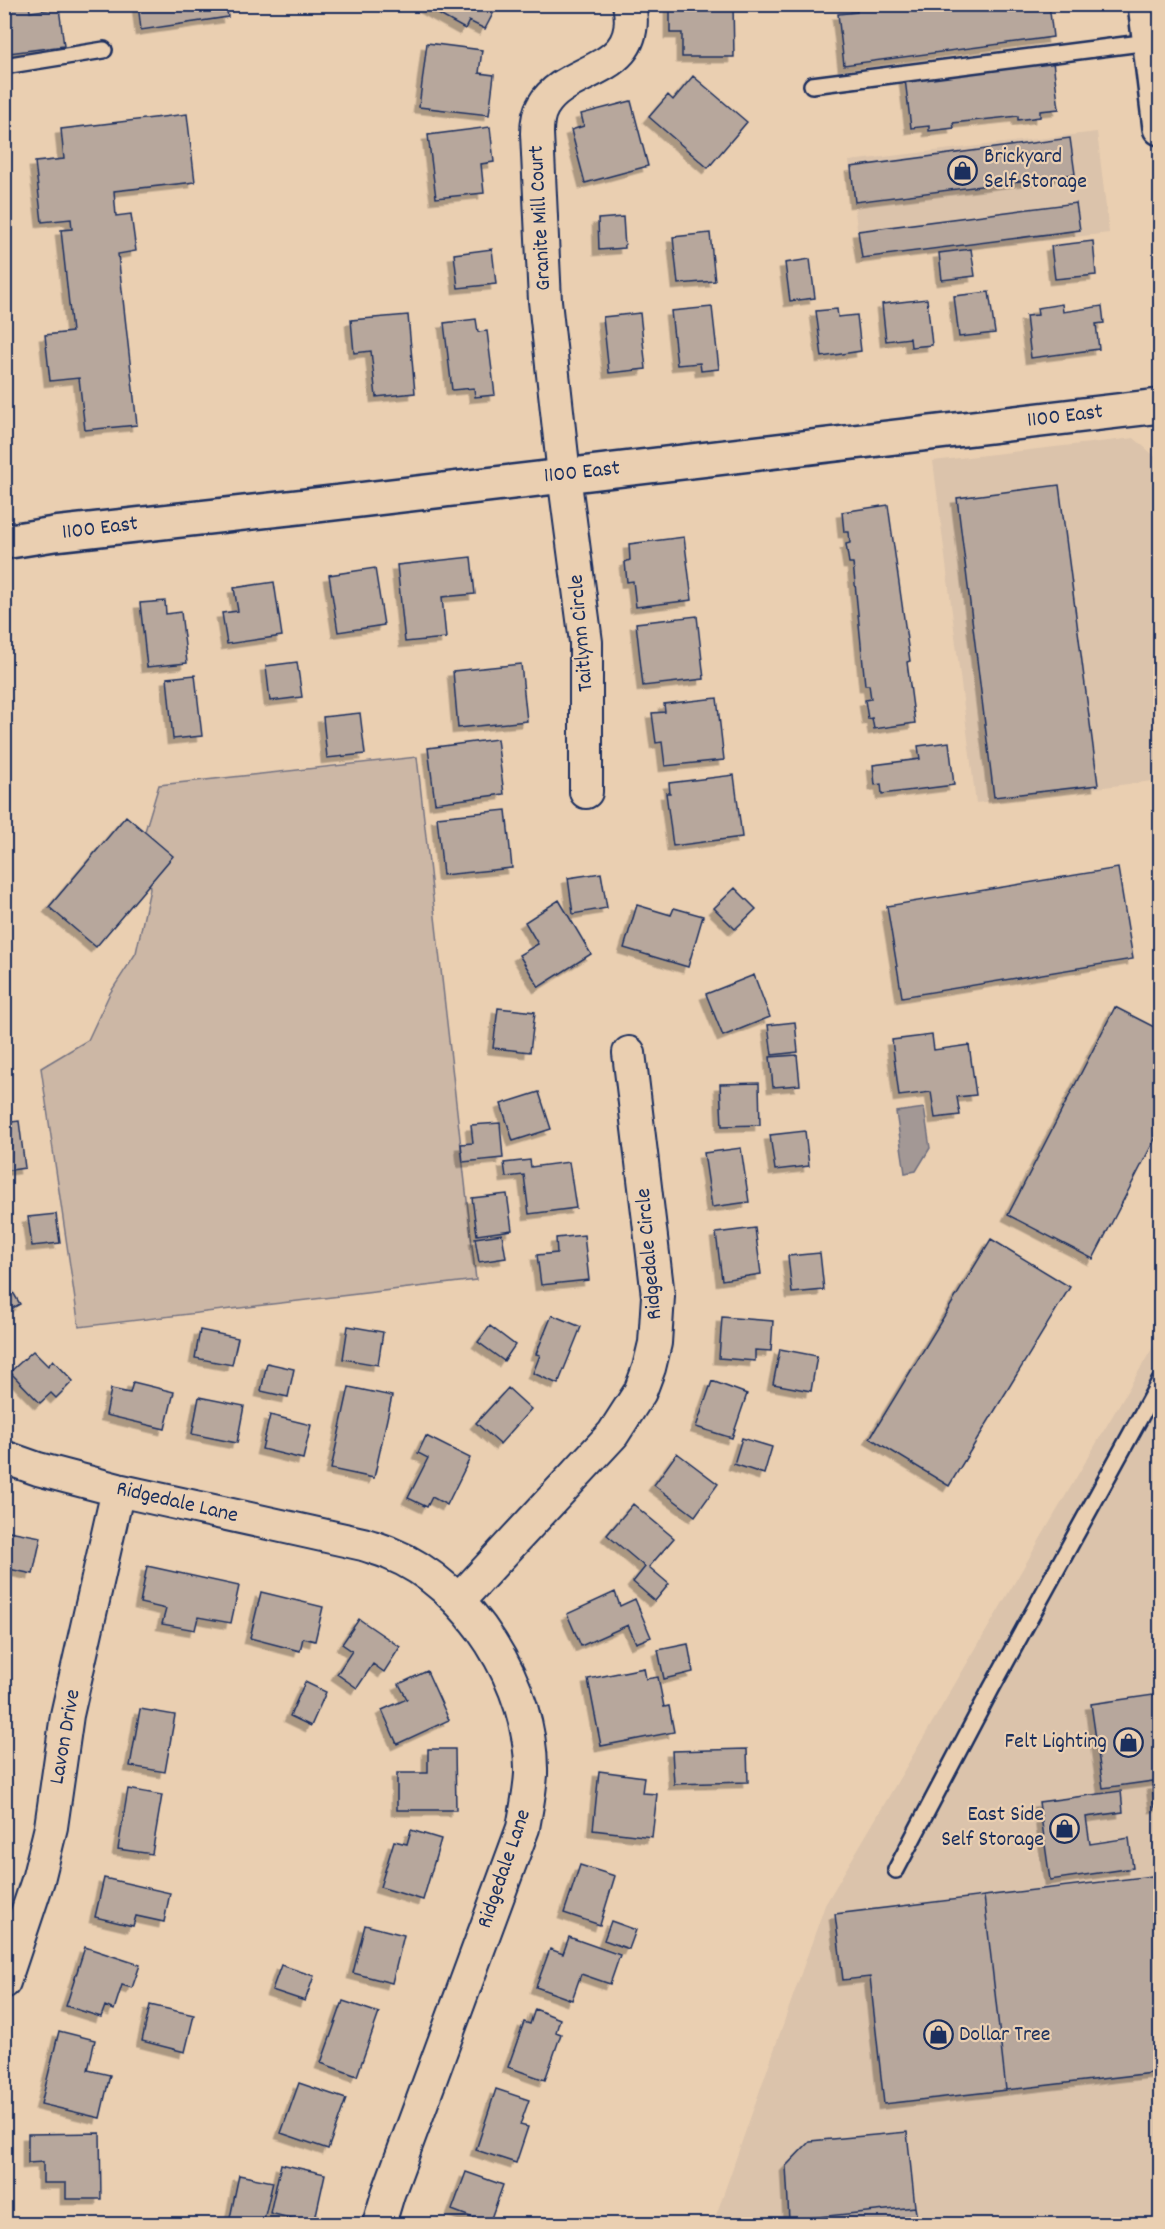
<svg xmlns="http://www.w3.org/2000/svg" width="1165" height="2229" viewBox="0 0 1165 2229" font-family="Dekko,sans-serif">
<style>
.built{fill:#dbc3ab}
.green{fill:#ccb7a5;stroke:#747382;stroke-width:1.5}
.water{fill:#a39895;stroke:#6d6e7f;stroke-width:1.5}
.building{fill:#b7a79c;stroke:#1b2f5e;stroke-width:1.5;filter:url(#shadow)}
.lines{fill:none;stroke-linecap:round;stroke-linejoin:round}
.lane-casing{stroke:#1b2f5e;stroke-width:20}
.street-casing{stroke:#1b2f5e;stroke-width:36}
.secondary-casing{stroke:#1b2f5e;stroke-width:38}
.primary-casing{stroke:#1b2f5e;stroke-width:38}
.lane{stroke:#eacfb1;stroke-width:15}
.street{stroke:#eacfb1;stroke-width:32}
.secondary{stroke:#eacfb1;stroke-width:33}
.primary{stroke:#eacfb1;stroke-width:33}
.labels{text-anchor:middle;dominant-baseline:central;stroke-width:4.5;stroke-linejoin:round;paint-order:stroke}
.poi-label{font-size:22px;fill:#1b2f5e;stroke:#eacfb1;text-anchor:start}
.street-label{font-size:22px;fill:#1b2f5e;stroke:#eacfb1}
</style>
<defs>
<filter id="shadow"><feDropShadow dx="-5.5" dy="5.5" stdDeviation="0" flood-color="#0004"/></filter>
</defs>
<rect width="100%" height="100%" fill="#eacfb1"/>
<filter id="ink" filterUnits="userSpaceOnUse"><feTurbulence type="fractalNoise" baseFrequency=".0167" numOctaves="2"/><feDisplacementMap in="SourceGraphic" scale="12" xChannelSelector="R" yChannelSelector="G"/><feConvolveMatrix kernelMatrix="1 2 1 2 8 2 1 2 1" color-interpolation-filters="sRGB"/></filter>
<g filter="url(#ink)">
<!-- built -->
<path class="built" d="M1097,132L1109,233L861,262L849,161Z
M1134,438L1160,461V780L976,803L933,461Z
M1160,1335V2224H713L825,1905Z"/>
<!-- green -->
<path class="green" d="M417,757L476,1280L79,1327L41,1068L88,1040L110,993L136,953L150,889L145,831L159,785Z"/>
<!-- water -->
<path class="water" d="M924,1108L930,1148L916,1171L905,1173L896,1112Z"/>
<!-- building -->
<path class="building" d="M4,4H29L30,12L59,8L64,46L9,53Z
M138,4H226L228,17L141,30Z
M420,4H498L485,29L469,21L465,29Z
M670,4H733L734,57H682V33H670Z
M856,4H1049L1053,37L844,65L838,14L857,12Z
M427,43L482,50L479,73L494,75L489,115L419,107Z
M1053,62L1059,109L1040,111V117L1018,120V116L953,123L954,128L929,131V126L911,128L905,79Z
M693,76L747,122L708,168L649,117L668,95L673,100Z
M631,101L648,166L585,183L571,130L584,126L581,114Z
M187,114L195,182L114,191L116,216L131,214L136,251L118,254L137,425L85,430L79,378L50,381L45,335L72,332L61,230L72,229L71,219L42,222L35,162L64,159L61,129Z
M490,127L494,162L481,164L484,193L436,198L428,135Z
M1070,138L1075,174L855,202L851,167Z
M1076,203L1080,230L862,258L858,231Z
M623,217L625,248L599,250L598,219Z
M710,233L715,281L678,284L673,237Z
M1093,241L1096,275L1055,279L1051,246Z
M492,249L496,284L458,288L454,254Z
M971,249L975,276L942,280L939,253Z
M810,259L815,298L790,301L785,263Z
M989,292L995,333L959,337L954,296Z
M927,299L932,345L911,347L910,338L886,341L882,304Z
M1062,304L1063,312L1102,306L1104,323L1096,324L1099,349L1031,358L1026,316L1038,315L1037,308Z
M712,307L719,369L701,371L700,363L677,365L671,311Z
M837,309L838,317L857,315L861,351L822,357L816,311Z
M640,313L646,369L609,373L603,317Z
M408,315L415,393L376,397L371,351L354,353L351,320Z
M476,319L478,332L487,331L495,395L475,397L474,388L452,390L444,323Z
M1059,485L1098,785L994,797L957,498Z
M888,505L910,661L907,662L915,723L874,729L872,718L868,719L865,700L871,699L869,685H865L853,563H849L846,544L850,543L849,532H844L842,512Z
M684,537L692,600L636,607L633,581L627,582L625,562L630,560L629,544Z
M471,557L475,594L442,597L446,638L405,642L397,565Z
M375,568L384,625L338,632L329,575Z
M274,582L282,636L227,644L222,613L238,611L234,588Z
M165,601L166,614L181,612L187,663L147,667L140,603Z
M697,616L704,679L643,686L636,623Z
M297,662L302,697L270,701L266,666Z
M521,664L527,721L458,728L453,671Z
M195,675L202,736L173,739L167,678Z
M717,698L724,760L665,766L662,742L656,743L652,713L665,712L664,704Z
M360,713L365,754L327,758L323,717Z
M497,739L504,794L435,803L428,748Z
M949,742L954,785L882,794L881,784L875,785L873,765L920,759L918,746Z
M734,775L742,837L673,846L666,793H670L669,783Z
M506,810L512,868L443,875L437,817Z
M126,816L173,856L96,947L49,907Z
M1118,868L1133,959L902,997L887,906Z
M601,873L607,908L573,914L568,878Z
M735,888L756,909L735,929L714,908Z
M559,900L591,954L539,987L519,955L538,944L525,922Z
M637,905L671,915L674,908L703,916L688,967L624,948Z
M754,975L770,1017L723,1036L706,994Z
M1115,1007L1160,1030V1129L1093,1259L1008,1215Z
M498,1008L535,1012L530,1052L493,1048Z
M795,1022L798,1052L772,1055L768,1025Z
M932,1035L934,1050L969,1045L976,1095L957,1097L960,1115L935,1118L931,1092L899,1096L892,1040Z
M797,1055L800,1085L773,1087L770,1057Z
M759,1083L760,1125L722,1126L720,1084Z
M539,1092L551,1129L513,1141L501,1104Z
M19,1121L25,1168L4,1171V1123Z
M500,1123L503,1158L463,1162L461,1144L473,1143L471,1125Z
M805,1131L809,1166L775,1170L770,1135Z
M741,1148L749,1202L712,1207L704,1153Z
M530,1160L531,1167L569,1162L576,1208L529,1214L524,1175L506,1177L504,1163Z
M507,1194L512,1230L477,1235L472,1198Z
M56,1214L60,1243L32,1246L28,1217Z
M755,1228L761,1274L722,1280L716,1233Z
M502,1234L506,1258L479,1262L475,1238Z
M584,1235L589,1280L541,1285L537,1255L557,1253L556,1238Z
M991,1239L1070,1287L949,1486L870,1438Z
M820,1253L824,1290L792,1293L788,1256Z
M8,1284L20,1304L4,1313V1286Z
M552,1315L581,1327L558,1384L533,1373L540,1355L536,1354Z
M722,1317L773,1321L771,1351L755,1350V1361L719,1358Z
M348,1326L383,1332L378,1365L343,1359Z
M490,1326L515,1345L504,1361L478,1342Z
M200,1330L238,1338L232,1365L195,1358Z
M780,1349L817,1356L811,1391L773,1384Z
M33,1351L48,1366L53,1360L73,1381L56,1398L51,1393L40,1403L10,1372Z
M267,1363L294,1369L288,1397L261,1391Z
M712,1381L747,1394L732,1438L696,1427Z
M133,1382L174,1392L165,1429L106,1415L111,1389L130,1393Z
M349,1387L392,1396L374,1478L331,1469Z
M508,1388L531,1409L500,1444L476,1423Z
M199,1397L244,1406L237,1443L192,1434Z
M270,1415L311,1425L303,1459L262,1449Z
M426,1436L470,1458L447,1505L432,1497L427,1507L408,1498L428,1458L418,1453Z
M742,1438L772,1447L764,1474L734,1464Z
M677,1453L718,1484L695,1516L654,1485Z
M633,1504L674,1538L649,1567L669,1584L655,1601L633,1582L645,1567L607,1535Z
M4,1530L41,1537L33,1574L4,1568Z
M147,1566L239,1586L231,1623L198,1617L195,1630L162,1624L166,1609L140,1603Z
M261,1592L323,1607L315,1641L303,1638L300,1651L250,1638Z
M615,1592L620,1606L635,1599L651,1637L636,1643L628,1625L581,1646L567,1614Z
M359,1619L400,1647L384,1672L373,1664L357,1688L337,1674L352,1651L342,1644Z
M688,1644L693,1672L664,1679L658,1650Z
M644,1668L646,1679L658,1677L664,1707L669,1706L674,1732L601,1746L588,1679Z
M427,1671L449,1720L397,1744L382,1710L407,1699L399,1684Z
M305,1682L326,1692L311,1726L290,1716Z
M1160,1694V1780L1103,1788L1091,1704Z
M140,1709L175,1715L165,1772L130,1766Z
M428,1749H455L456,1810H397V1773H428Z
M747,1749L748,1782L674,1784L672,1751Z
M599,1771L644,1777L642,1793L657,1794L652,1837L593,1830Z
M1160,1784V1806L1155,1807L1152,1785Z
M128,1789L162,1795L152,1854L118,1849Z
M1121,1791L1123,1812L1086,1817L1090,1844L1129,1838L1133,1868L1050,1880L1039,1802Z
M411,1830L441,1839L423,1900L380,1887L394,1841L407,1844Z
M580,1865L615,1876L600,1925L564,1913Z
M1160,1875V2072L1006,2090L984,1896Z
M104,1878L170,1893L164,1922L136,1916L133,1926L95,1917Z
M984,1896L1006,2090L884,2104L870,1977L843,1980L835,1914Z
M611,1921L636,1930L629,1949L604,1940Z
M365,1925L404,1935L392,1983L353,1973Z
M569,1937L620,1955L610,1984L581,1974L572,2000L536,1987L550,1949L563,1954Z
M85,1947L140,1965L132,1988L122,1985L114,2010L105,2006L101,2017L66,2006Z
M281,1965L314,1976L305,2001L272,1990Z
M343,2001L379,2013L357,2076L321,2063Z
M150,2005L194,2015L185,2052L142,2041Z
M535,2009L560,2019L556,2032L561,2034L545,2080L508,2067L524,2022L530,2024Z
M59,2031L95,2040L88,2070L110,2075L100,2118L41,2104Z
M299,2083L346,2099L328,2149L281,2133Z
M496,2089L529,2100L520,2125L528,2127L516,2163L476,2150Z
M907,2132L915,2207L789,2220L786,2166L810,2141Z
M100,2133L101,2199H66V2183H43V2162L28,2163V2134Z
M281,2164L325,2174L314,2224L270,2213Z
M466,2172L503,2185L489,2224L452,2210Z
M239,2175L273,2182L263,2224L230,2218Z
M915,2207L918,2224H763L789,2220Z"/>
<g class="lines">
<defs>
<path id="lane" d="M4,66L104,50
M812,85L1149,42
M896,1870L991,1689L1160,1381"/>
<path id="street" d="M586,792V642L564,475L545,301L537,133C537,123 538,114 543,106C566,65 644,75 629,4
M4,1457L38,1469L118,1490L363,1544C371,1547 380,1549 389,1553C470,1585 533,1687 531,1774C530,1792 526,1810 523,1828L388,2194L379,2224
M458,1601L613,1434L640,1392L649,1368L655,1343L658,1296L629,1053
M4,1982L38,1880L51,1827L67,1715L118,1490"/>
<path id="secondary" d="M4,542L54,534L316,505L1160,406"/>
<path id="primary" d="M1145,4L1160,128"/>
</defs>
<!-- lane casing -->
<use href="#lane" class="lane-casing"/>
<!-- street casing -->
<use href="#street" class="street-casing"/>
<!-- secondary casing -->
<use href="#secondary" class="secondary-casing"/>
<!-- primary casing -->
<use href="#primary" class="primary-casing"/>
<!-- lane -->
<use href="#lane" class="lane"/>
<!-- street -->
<use href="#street" class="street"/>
<!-- secondary -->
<use href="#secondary" class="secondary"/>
<!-- primary -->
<use href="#primary" class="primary"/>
</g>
</g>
<!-- icons -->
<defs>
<symbol id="shop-ring" viewBox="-11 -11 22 22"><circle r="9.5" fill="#eacfb1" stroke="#1b2f5e" stroke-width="1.5"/><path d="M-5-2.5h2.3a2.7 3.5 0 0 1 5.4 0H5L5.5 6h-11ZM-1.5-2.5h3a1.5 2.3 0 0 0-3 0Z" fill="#1b2f5e"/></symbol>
</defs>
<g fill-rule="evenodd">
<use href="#shop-ring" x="946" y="154" width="33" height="33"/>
<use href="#shop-ring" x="1112" y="1726" width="33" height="33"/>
<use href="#shop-ring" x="1048" y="1812" width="33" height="33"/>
<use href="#shop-ring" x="922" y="2018" width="33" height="33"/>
</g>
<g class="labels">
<!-- poi labels -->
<g class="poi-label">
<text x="984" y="157">Brickyard<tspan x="984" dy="25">Self Storage</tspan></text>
<text x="1107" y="1742" text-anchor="end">Felt Lighting</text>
<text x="1044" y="1815" text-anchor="end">East Side<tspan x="1044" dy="25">Self Storage</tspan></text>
<text x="959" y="2035">Dollar Tree</text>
</g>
<!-- street labels -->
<g class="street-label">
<text transform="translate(541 218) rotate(-93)">Granite Mill Court</text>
<text transform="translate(1065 417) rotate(-7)">1100 East</text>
<text transform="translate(582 473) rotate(-6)">1100 East</text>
<text transform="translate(100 529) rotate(-7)">1100 East</text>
<text transform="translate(582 633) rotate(-95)">Taitlynn Circle</text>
<text transform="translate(650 1254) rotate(-95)">Ridgedale Circle</text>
<text transform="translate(177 1503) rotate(13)">Ridgedale Lane</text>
<text transform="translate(66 1737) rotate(-80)">Lavon Drive</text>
<text transform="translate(505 1869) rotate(-71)">Ridgedale Lane</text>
</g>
</g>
<!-- margin -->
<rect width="1165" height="2229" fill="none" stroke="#eacfb1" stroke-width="24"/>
<rect x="12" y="12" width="1141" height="2205" fill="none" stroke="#1b2f5e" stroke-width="2" filter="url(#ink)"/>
</svg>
